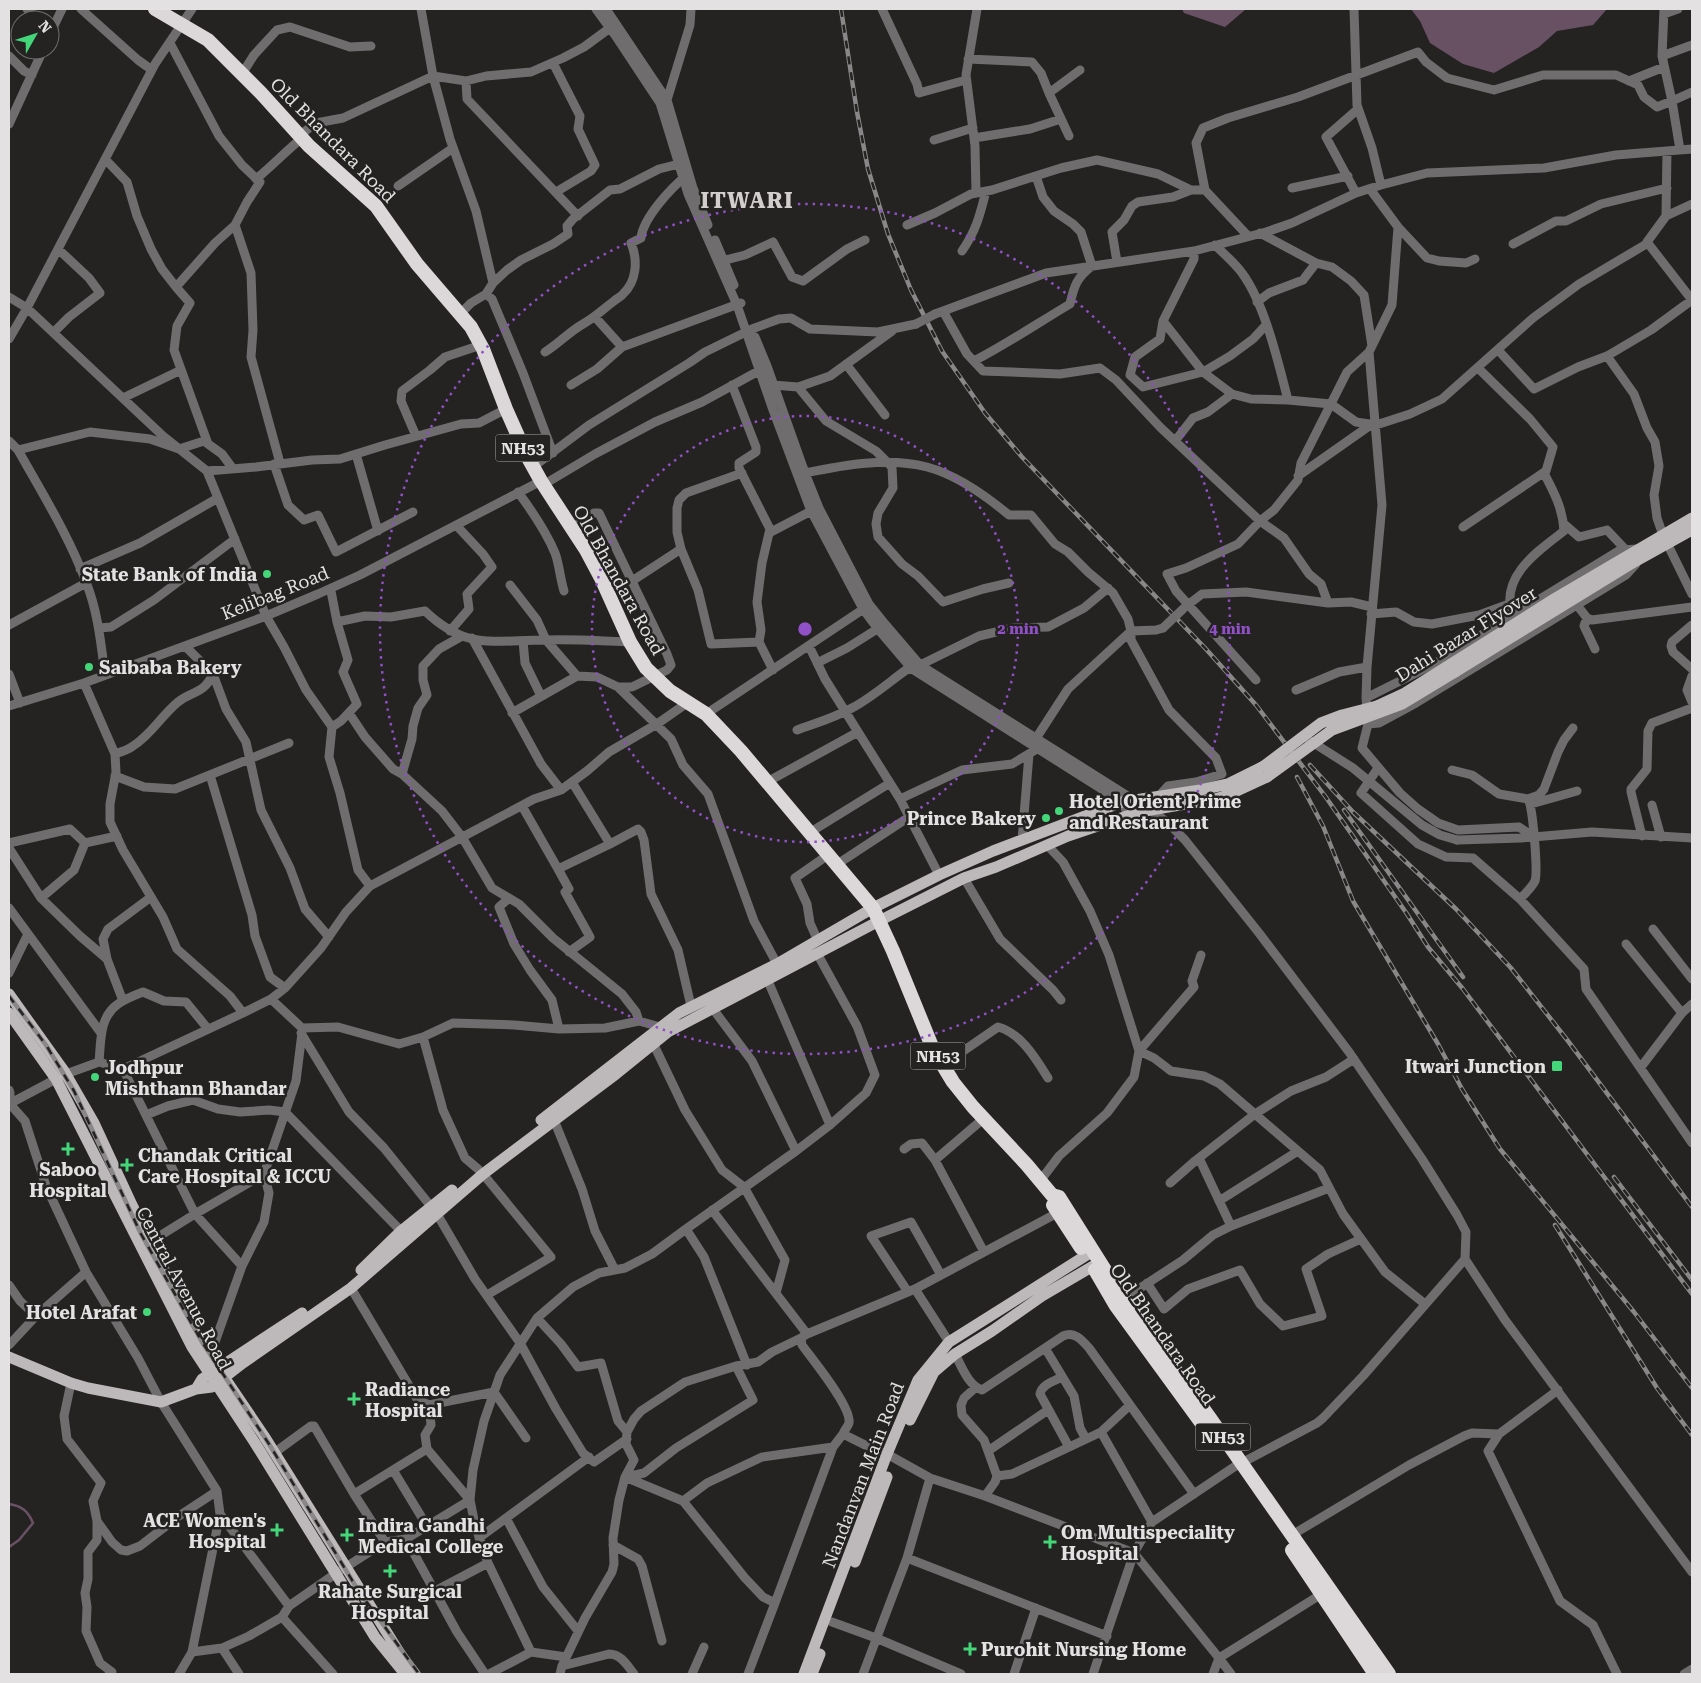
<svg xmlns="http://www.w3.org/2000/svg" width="1701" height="1683" viewBox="0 0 1701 1683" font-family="'Roboto Serif',serif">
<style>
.water{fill:#695164}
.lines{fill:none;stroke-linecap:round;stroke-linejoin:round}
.stream{stroke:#695164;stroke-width:2.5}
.minor{stroke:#6f6d6e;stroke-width:9}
.major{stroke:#bdb9ba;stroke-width:11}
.highway{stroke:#dcd7d9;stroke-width:14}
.rail-casing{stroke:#898787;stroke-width:4.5}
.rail{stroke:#252222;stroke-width:2.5;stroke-dasharray:8;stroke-linecap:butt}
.minor-bridge{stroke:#6f6d6e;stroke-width:9}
.major-bridge{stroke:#bdb9ba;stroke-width:11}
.ring{fill:none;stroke:#9050c6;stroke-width:2.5;stroke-dasharray:2.5 5}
.poi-dot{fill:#44d77a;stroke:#252222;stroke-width:2}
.labels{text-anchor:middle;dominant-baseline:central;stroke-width:5;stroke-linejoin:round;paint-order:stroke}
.shield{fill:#252222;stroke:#aaa8a8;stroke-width:1}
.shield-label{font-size:16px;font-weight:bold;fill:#e3e1e1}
.street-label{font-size:18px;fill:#e3e1e1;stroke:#252222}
.poi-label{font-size:18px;font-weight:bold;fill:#e3e1e1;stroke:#252222;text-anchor:start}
.district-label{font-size:22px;font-weight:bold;letter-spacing:1px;fill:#d2cecd;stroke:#252222}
.centre{fill:#9050c6;stroke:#252222;stroke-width:2.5}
.ring-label{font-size:15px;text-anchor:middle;font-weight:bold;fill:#9050c6;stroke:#252222;stroke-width:5;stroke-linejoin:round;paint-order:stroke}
</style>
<rect width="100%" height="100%" fill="#252222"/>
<!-- water -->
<path class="water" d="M1182,9H1246L1225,27L1184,13Z
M1411,9H1607L1593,25L1557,31L1539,47L1494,73L1463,64L1430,43L1420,21Z"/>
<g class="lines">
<!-- stream -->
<path class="stream" d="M9,1504C22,1506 28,1511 33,1523L19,1540L9,1547"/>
<!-- minor -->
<path class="minor" d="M27,9L39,20
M81,9L138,60L152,70
M421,9L433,76L466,81L486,76L531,72L563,58L584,47L614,25
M596,9L615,35L660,103L688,194L737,305L773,410L811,511L863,609L878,629L912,669L1122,802L1129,816
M606,9L667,100L693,188L708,225
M882,9L917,84L919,93L966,80
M1354,9L1357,105L1372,148L1381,185
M1664,9L1662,56L1692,45
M1664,14L1678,9
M50,34L62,9
M170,43L219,136L242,165L260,182L247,202L235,225L251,273L253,330L251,357L280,463
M9,56L24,71L32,75
M1662,56L1672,101L1692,92
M968,59L1032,62L1041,73L1049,93
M553,63L580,116L578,129L595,165L591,171L556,192
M242,74L254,55L277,30L290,27L350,47L371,46
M466,81L467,99L578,216
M1629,81L1664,67
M665,101L667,100L690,25L691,9
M9,124L43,50
M300,135L316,123L343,118L433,76L450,139L476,211L493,283
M1069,136L1049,93L1080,70
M974,138L1030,129L1061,119
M934,140L973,128
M1667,151L1666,216L1692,204
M105,159L127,182L137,216L151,249L162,269L176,287
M256,179C272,166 286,151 302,138
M398,186L453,148
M1292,188L1348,176
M1205,190L1196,143L1203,128L1228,118L1298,97L1418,52L1426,62L1447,78L1494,90L1543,75H1616L1638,85L1644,97L1657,107L1672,101L1680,150
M976,193L975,146L966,75L977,9
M1356,193L1326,137L1358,109
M1666,216L1647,242L1692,300
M907,225L935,213L971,194L992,190L1061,168L1097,160L1158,174L1191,190H1205L1248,236
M1398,227L1427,258L1439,261L1466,263L1475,259
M1260,233L1316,263L1332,267L1351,281L1364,295L1372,346
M715,240L734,285
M1513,244L1556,221H1566L1601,204L1667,188
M1215,245C1224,254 1235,263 1242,273C1265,304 1278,362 1288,400L1331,404L1356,422L1376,425L1410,414L1442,399L1533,318L1579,284L1648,243
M962,251C976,231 980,215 986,191
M1194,251V259L1163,321L1160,339L1135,357L1130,375L1143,387L1203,372L1230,356L1253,339L1266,325
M718,262L745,255L773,242L792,277L803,281L847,249L865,240
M1117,262L1112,232L1124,220L1132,206L1138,202L1173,197L1191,190
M486,294L492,299L523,373L553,453
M9,297L27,308L163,436L207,471L266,616L284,647L306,690L332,727L329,757L340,793L358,870L370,886
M1257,302L1269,293L1303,280L1316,263
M943,311L967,354L983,371L1060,374L1100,368L1116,380L1160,427L1260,521L1284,538L1309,574L1321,584L1328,603
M460,314L471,303L486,294L493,283L507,270L521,260L553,244L568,234L567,226L573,219L610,190L620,189L659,169L679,164
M935,314L1046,273L1194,251L1266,232L1292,223L1356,193L1381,185L1427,173L1544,168L1616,155L1692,149
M595,317L622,347L741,303
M1163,321L1203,372L1232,394
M54,332L69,317L100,293L89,278L58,249
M755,337L767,366L805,473L819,508L869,604L885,624L920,665L1134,800L1135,803
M9,339L27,308L155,64L192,9
M1498,350L1534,389L1578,367L1607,356L1651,330L1692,300
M545,352C558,344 569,332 583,324C597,316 602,310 614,301C617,298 621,297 623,294C637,281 638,260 631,243L641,238C643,218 671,188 687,175
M1369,352L1382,505L1367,667L1366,698L1368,724L1362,748L1400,793L1418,809L1438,823L1458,830L1519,827L1534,837
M1607,356L1634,394L1647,428L1655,442L1659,466L1654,495L1657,518L1663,535L1692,594
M974,361C1007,344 1038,323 1070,304C1074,286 1077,277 1092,266L1081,232L1073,224L1054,211L1043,197L1036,176
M846,364L885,415
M571,385L597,369L622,347
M732,385L756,447V452L739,463V468L770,529L762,563L757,602L761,630L759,642L773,670
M770,386L773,385L798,387L830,376L892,331
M798,387L826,421L876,451L892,467L893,488L878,513L876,524L878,537L902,564L918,576L943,602L983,589L1009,583
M123,398L181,370
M416,436L401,401L402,391L430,370L445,357L481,345
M9,441L18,450C42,493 69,536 86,582C98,612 101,644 105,675
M1175,441L1193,418L1208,412L1232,394L1251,399L1288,400
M208,444L174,350L177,326L190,303L176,287L215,243L235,225
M18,450L90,432L150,439L179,449L204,441L222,454L233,469
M356,454L378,531
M274,464L288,505L304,520L318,515L336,552L413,512
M533,467L589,425L689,363L705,352L752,329L779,319L791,318L810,329L878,332L916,324
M207,471L256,467L312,460L340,459L385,445L461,424L479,423L506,409
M742,473L686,493L679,500L677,508V532L681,549L698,590L711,644L759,642
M805,473C844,465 887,457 927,467C957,475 985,495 1009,515H1031L1055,544L1068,552L1088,572L1113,593L1128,619L1131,631V640L1169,710L1216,758L1222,774L1196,782L1168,786L1158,797
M1298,476L1372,424
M543,485L595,454L655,422L702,402L764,368
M518,492C532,511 546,531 555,553C559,563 560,578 564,591
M1564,524L1579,537L1607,530L1625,549
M1463,527L1546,471L1553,447L1530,419L1478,368
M769,533L815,509
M80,569L140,543L218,498
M632,581L681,549
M510,585L537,620L546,640L577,676L597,677L618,687H632L667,670L671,665L667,654L599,513H594L572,528
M332,588L331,591L337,622L365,616L391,617L425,611C467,651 493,640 546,640C574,639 602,641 630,642
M1577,605L1587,618L1592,620L1692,607
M1185,607L1202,594L1246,592L1328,603L1351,602L1372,607
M1371,614L1396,612L1414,622L1432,624L1479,615L1509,604
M1512,615C1500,576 1538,551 1564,531C1563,509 1554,492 1544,473
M1589,619L1585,623L1584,626L1595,649
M9,625L86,583
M1692,625L1672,642L1671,646L1673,652L1692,669
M99,628L111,627L154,600L235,539
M450,631L469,609L467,594L492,567L483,554L456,525
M472,638L541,764L561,790
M523,641L525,663L541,696
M185,646L213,674C203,695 193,690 178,702C161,716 151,735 133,746C128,750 121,752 115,754L116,772L110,804V822L123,850L163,917L177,949L230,996L243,1013L271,999
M809,646L825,679L858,732
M817,663L847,648L882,626
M9,674L20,703
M213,674L226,709L246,742L261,810L290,868L305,909L329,937
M1692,676L1687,690L1692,702
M1256,680L1176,591L1167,574L1186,568L1238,544L1260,521L1274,510L1298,480L1301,463L1347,372L1369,352L1392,305L1398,227L1370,189
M84,683L115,754
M618,687L671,739L683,765L708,794L754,921L777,964
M1296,690L1339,672L1367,667
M1366,698L1434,664L1620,550L1638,549
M9,706L84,683L266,616L318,594L360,575L541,481
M349,713L365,737L393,769L402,774L442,811L462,837L492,888L519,904L553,938L622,994L636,1012L639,1021
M512,713L577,676
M706,714L868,606
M1368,724L1379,723L1416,703L1626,575L1636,564
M332,727L341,721L357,704L343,672L348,660L337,622
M797,730C816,723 834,718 852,708C871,698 888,683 906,670L912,669L979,636L1013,628L1048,627L1084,608L1108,588
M1033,743L1068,689L1131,631L1156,630L1163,628
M1378,768L1361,793L1418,844L1446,857L1473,858L1520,899L1584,969L1586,989L1692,1143
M1452,770L1472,775L1499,794L1528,799C1533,807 1538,872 1535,881C1532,887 1525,894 1520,899
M402,774L412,739L413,726L418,708L427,695L423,680V666L439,649L462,636
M210,775L252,915L255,936L270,977L285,988
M115,776L144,787L175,789L289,743
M767,782L858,732L900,799
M1528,799L1539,795L1544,789L1558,752L1564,740L1573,728
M1531,804L1577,791
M1652,805L1661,837
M522,806L558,869
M1150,810L1167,822L1185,840L1259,933L1349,1052L1422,1159L1457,1215L1466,1232L1465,1259
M809,833L890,783
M1642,836L1631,792V789L1647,769L1648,731L1652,723L1692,708
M1022,840L1029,754
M1457,840L1521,838L1592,832L1692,838
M9,843L70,829L85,843L117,836
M610,844L638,829L641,832L644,840L651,894L678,950L691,1006
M1047,845L1063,862L1090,911L1109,955L1139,1051
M9,848L41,898L80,936L107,959L123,1001
M836,865L909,817
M939,875L900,799L962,770L1012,764L1037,749L1039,746
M964,878L1000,939L1053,990L1061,1000
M41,898L74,870L85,843
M509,898L499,907L514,944L530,970L552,1000L559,1029
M9,908L101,1033
M1653,929L1692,979
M818,941L810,923L807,904L795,878L828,855
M1626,944L1682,1013
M569,952L590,937L565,892L569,889L558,869L610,844L572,782
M107,959L103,939L108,929L151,897
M9,973L28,934
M768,981L830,1125
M713,1009L752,1061L796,1151
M660,1027L639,1021L605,1028L559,1029L514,1025L453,1023L423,1037L399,1044L338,1027L302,1028L271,999L285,988L321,948L346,912L370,886L534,799L561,790L587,771L609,752L657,724L687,703
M301,1033L349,1112L384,1148L437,1214L475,1279L520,1343L556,1409L583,1453L594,1462L627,1439
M423,1037L443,1110L465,1158L478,1169
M653,1043L685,1110L722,1170L744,1187L785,1260L776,1293
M1139,1051L1194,987L1192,981L1201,955
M99,1062C101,1042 99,1017 118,1004C125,999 135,995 143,992L164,1001L186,1002L208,1029
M943,1065L998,1027C1021,1033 1036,1059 1048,1078
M1641,1067L1682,1013L1692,1004
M66,1074L99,1062L123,1069
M9,1090L10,1093V1104L25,1121L46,1186L86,1272L138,1358L161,1402L217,1491L220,1514L192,1652L179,1674
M9,1104L56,1079
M146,1115L168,1106L193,1100L218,1109L240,1112L269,1110L285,1112L401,1231
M554,1120L582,1189L595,1231L615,1270
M904,1149L911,1144L922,1143L935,1160L983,1119
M935,1160L984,1252
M264,1174L296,1081L302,1033
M483,1174L551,1257L487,1295
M1040,1181L1059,1156L1107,1113L1134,1077L1139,1051L1154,1058L1171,1071L1204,1076L1220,1084L1320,1170L1343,1214L1385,1272L1425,1304
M1170,1183L1195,1161L1255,1114L1291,1091L1326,1077L1354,1059
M1219,1201L1298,1151
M712,1210L807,1334
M1231,1226L1329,1188
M686,1229L704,1257L747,1365
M150,1242L195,1214L242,1266
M1147,1283L1164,1309L1188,1289L1240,1270L1260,1304L1283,1326L1322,1316L1306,1269L1328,1254L1361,1239
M9,1285L20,1301L36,1316
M351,1288L417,1399L429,1405L494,1392L526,1438
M915,1289L807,1334L801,1338L802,1345C812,1359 852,1407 849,1423C848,1426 844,1431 843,1434L871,1448L887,1454L930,1478L985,1496L1134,1553L1219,1658L1231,1674
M908,1292L871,1236L911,1222L941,1275
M1125,1298L1183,1260L1213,1235L1231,1226L1199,1158
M537,1318L561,1344L578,1367L601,1363L618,1421L627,1432
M949,1342L915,1289L1061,1211
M9,1345L36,1316L86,1272
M1045,1348L1074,1396L1080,1428L1086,1439
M955,1354C962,1367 968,1385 982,1390L1063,1336C1075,1331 1082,1340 1089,1348L1194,1494
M210,1356L242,1266L264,1222L269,1193L264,1174L195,1214L123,1069L243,1013
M1062,1377C1054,1381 1042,1384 1040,1394L1069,1447
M71,1383L64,1416L67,1439L101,1483L93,1501L97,1521V1540L88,1552V1579L85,1593L87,1607L86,1631L100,1663L112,1672L109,1674
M975,1388L964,1398L961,1405L962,1415L984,1440L997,1476L995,1482L985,1496
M429,1405L431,1425L425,1435L427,1449L470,1500L406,1539L457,1632L485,1674
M1101,1432L1152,1522
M1499,1434L1488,1451L1560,1601L1593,1625L1617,1674
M988,1451L1048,1410
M274,1453L311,1426H314L354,1494
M393,1470L427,1526
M997,1476L1012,1474L1101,1432L1130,1405
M625,1477L683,1501L707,1483L762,1457L833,1447L843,1434
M626,1477L644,1473L676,1448L753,1400L736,1366
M683,1501L745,1578L763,1597L775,1603L833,1447
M506,1518L543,1587L578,1631
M97,1521L112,1542L121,1550L127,1551L140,1546L179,1516L217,1491
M1292,1535L1409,1465L1464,1436L1472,1433L1499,1434L1558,1390
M479,1538L589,1457
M385,1542L354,1494L427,1449
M613,1545L638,1559L642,1566L662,1641
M907,1558L1107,1636
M435,1591L488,1563
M289,1606L335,1574L385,1542L406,1539
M282,1617L333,1674
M832,1622L876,1638L961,1674
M222,1648L239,1674
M192,1652L222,1648L249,1636L282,1617L289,1606L220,1514
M566,1657L531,1652L488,1563L475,1525L470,1500L473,1470L484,1421L500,1375L537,1318L573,1287L599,1273L625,1268L652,1254L686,1229L796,1151L830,1125L866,1093L875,1075L857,1026L818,955
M562,1666L609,1654C621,1654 627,1665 634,1674
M489,1674L531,1652
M560,1674L562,1666L585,1618L612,1572L614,1564L613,1538L619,1500L625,1477L634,1460L626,1444L627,1432L634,1419L641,1411L685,1382L736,1366L758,1362L772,1352L801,1338
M692,1674L704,1647
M748,1674L775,1603
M863,1674L907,1558L930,1478
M1014,1674L1036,1608
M1093,1674L1134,1553L1152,1522L1234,1467L1317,1423L1323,1418L1363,1376L1465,1259L1505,1320L1692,1572
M1213,1674L1219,1658L1320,1595
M1684,1674L1692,1669"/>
<!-- major -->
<path class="major" d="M1455,672L1629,565L1692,530
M1377,706L1405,693L1554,599L1692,518
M9,994L64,1071L94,1123L132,1205L199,1340L264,1436L404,1660L415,1674
M9,1013L56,1079L192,1347L255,1443L375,1637L405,1674
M541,1120L679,1013L777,964L873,908L939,875L993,851L1122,802L1200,790L1228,784L1264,766
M361,1270L401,1231L452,1190
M9,1357L71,1383L88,1388L161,1402L196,1389L212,1387L243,1363L351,1288L483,1174L616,1074L668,1032L879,921L964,878L996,867L1068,836L1139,812L1215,799L1228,795L1267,777
M196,1389L202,1379L302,1313
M910,1420L934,1372L955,1354L992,1331L1042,1296L1100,1262
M855,1562L887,1477
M804,1674L887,1454L918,1380L949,1342L1093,1251
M812,1674L820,1654"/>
<!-- highway -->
<path class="highway" d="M155,9L208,40L261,93L309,146L376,206L417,264L471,327L483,349L506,409L526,454L541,481L586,550L602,580L630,642L646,668L670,691L706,714L741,751L873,908L893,951L933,1049L953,1082L973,1107L1027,1165L1052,1195L1059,1197L1105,1270L1135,1314L1210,1418L1389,1674
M1053,1205L1081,1248
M1095,1270L1116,1306L1213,1439
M1292,1550L1375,1674"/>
<defs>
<path id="rail" d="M841,9L857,112L868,169L888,234L911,290L942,351L985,413L1022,457L1205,648L1256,705L1325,796L1407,914L1428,947L1463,989L1692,1294
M1310,765L1353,812L1456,909L1511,968L1568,1041L1692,1207
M1297,777L1323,826L1353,901L1438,1044L1462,1089L1500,1149L1634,1312L1692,1388
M1344,810L1463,977
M9,996L46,1045L74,1091L141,1234L202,1342L269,1444L358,1590L419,1674
M1614,1177L1692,1280
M1555,1225L1657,1388L1692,1435"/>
</defs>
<!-- rail casing -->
<use href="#rail" class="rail-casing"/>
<!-- rail -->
<use href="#rail" class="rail"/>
<!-- minor-bridge -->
<path class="minor-bridge" d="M916,324L935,314
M1163,628L1183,609
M1309,740L1353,768L1422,825L1440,835L1457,840"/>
<!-- major-bridge -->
<path class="major-bridge" d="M1264,766L1321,723L1342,715L1377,706
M1267,777L1332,730L1402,704L1455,672"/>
</g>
<!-- distance rings -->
<g class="ring">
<circle cx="805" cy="629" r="213"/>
<circle cx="805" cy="629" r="425"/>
</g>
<!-- markers -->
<g class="poi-dot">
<circle cx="267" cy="574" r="5"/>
<circle cx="89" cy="667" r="5"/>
<circle cx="1059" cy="811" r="5"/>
<circle cx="1046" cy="818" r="5"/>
<rect x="1551" y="1060" width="12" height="12" rx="2.5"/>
<circle cx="95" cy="1077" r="5"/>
<path d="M65.5 1141.5h5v5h5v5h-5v5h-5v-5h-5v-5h5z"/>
<path d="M124.5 1157.5h5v5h5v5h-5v5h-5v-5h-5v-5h5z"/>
<circle cx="147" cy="1312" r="5"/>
<path d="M351.5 1391.5h5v5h5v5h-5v5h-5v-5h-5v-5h5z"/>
<path d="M274.5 1522.5h5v5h5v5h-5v5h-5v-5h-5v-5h5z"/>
<path d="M344.5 1527.5h5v5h5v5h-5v5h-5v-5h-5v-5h5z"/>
<path d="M1047.5 1534.5h5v5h5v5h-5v5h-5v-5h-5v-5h5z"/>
<path d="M387.5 1563.5h5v5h5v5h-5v5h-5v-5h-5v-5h5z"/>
<path d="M967.5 1641.5h5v5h5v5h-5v5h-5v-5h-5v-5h5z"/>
</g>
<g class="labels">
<!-- shield labels -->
<g class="shield">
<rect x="495.5" y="434.5" width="55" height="27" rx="4"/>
<rect x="910.5" y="1042.5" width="55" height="27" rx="4"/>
<rect x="1195.5" y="1423.5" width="55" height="27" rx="4"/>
</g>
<g class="shield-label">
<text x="523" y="448">NH53</text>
<text x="938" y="1056">NH53</text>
<text x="1223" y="1437">NH53</text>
</g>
<!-- street labels -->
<g class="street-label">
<text transform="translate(333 140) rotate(45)">Old Bhandara Road</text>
<text transform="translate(619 580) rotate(61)">Old Bhandara Road</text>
<text transform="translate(275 593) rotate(-22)">Kelibag Road</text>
<text transform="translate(1466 634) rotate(-32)">Dahi Bazar Flyover</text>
<text transform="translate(184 1288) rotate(62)">Central Avenue Road</text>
<text transform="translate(1163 1334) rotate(55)">Old Bhandara Road</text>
<text transform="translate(863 1475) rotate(-69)">Nandanvan Main Road</text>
</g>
<!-- poi labels -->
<g class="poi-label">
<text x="257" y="574" text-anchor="end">State Bank of India</text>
<text x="99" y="667">Saibaba Bakery</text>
<text x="1069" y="801">Hotel Orient Prime<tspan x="1069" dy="21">and Restaurant</tspan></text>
<text x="1036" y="818" text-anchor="end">Prince Bakery</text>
<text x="1546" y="1066" text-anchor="end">Itwari Junction</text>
<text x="105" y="1067">Jodhpur<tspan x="105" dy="21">Mishthann Bhandar</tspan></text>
<text x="138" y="1155">Chandak Critical<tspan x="138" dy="21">Care Hospital &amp; ICCU</tspan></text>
<text x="68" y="1169" text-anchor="middle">Saboo<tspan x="68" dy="21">Hospital</tspan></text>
<text x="137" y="1312" text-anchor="end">Hotel Arafat</text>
<text x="365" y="1389">Radiance<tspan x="365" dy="21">Hospital</tspan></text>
<text x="266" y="1520" text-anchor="end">ACE Women's<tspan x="266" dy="21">Hospital</tspan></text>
<text x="358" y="1525">Indira Gandhi<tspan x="358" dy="21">Medical College</tspan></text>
<text x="1061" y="1532">Om Multispeciality<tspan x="1061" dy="21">Hospital</tspan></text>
<text x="390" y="1591" text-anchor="middle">Rahate Surgical<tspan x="390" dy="21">Hospital</tspan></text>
<text x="981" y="1649">Purohit Nursing Home</text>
</g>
<!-- district labels -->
<g class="district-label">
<text x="747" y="200">ITWARI</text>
</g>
</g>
<circle cx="805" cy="629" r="8" class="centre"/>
<g class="ring-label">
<text x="1018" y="634">2 min</text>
<text x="1230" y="634">4 min</text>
</g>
<!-- border -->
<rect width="1701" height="1683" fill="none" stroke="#e3e1e1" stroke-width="20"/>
<!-- north arrow -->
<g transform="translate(35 35) rotate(51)"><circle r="24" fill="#252222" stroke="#716e6e"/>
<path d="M0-4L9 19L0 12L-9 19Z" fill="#44d77a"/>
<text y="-8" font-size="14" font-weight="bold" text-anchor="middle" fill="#e3e1e1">N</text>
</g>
</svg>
